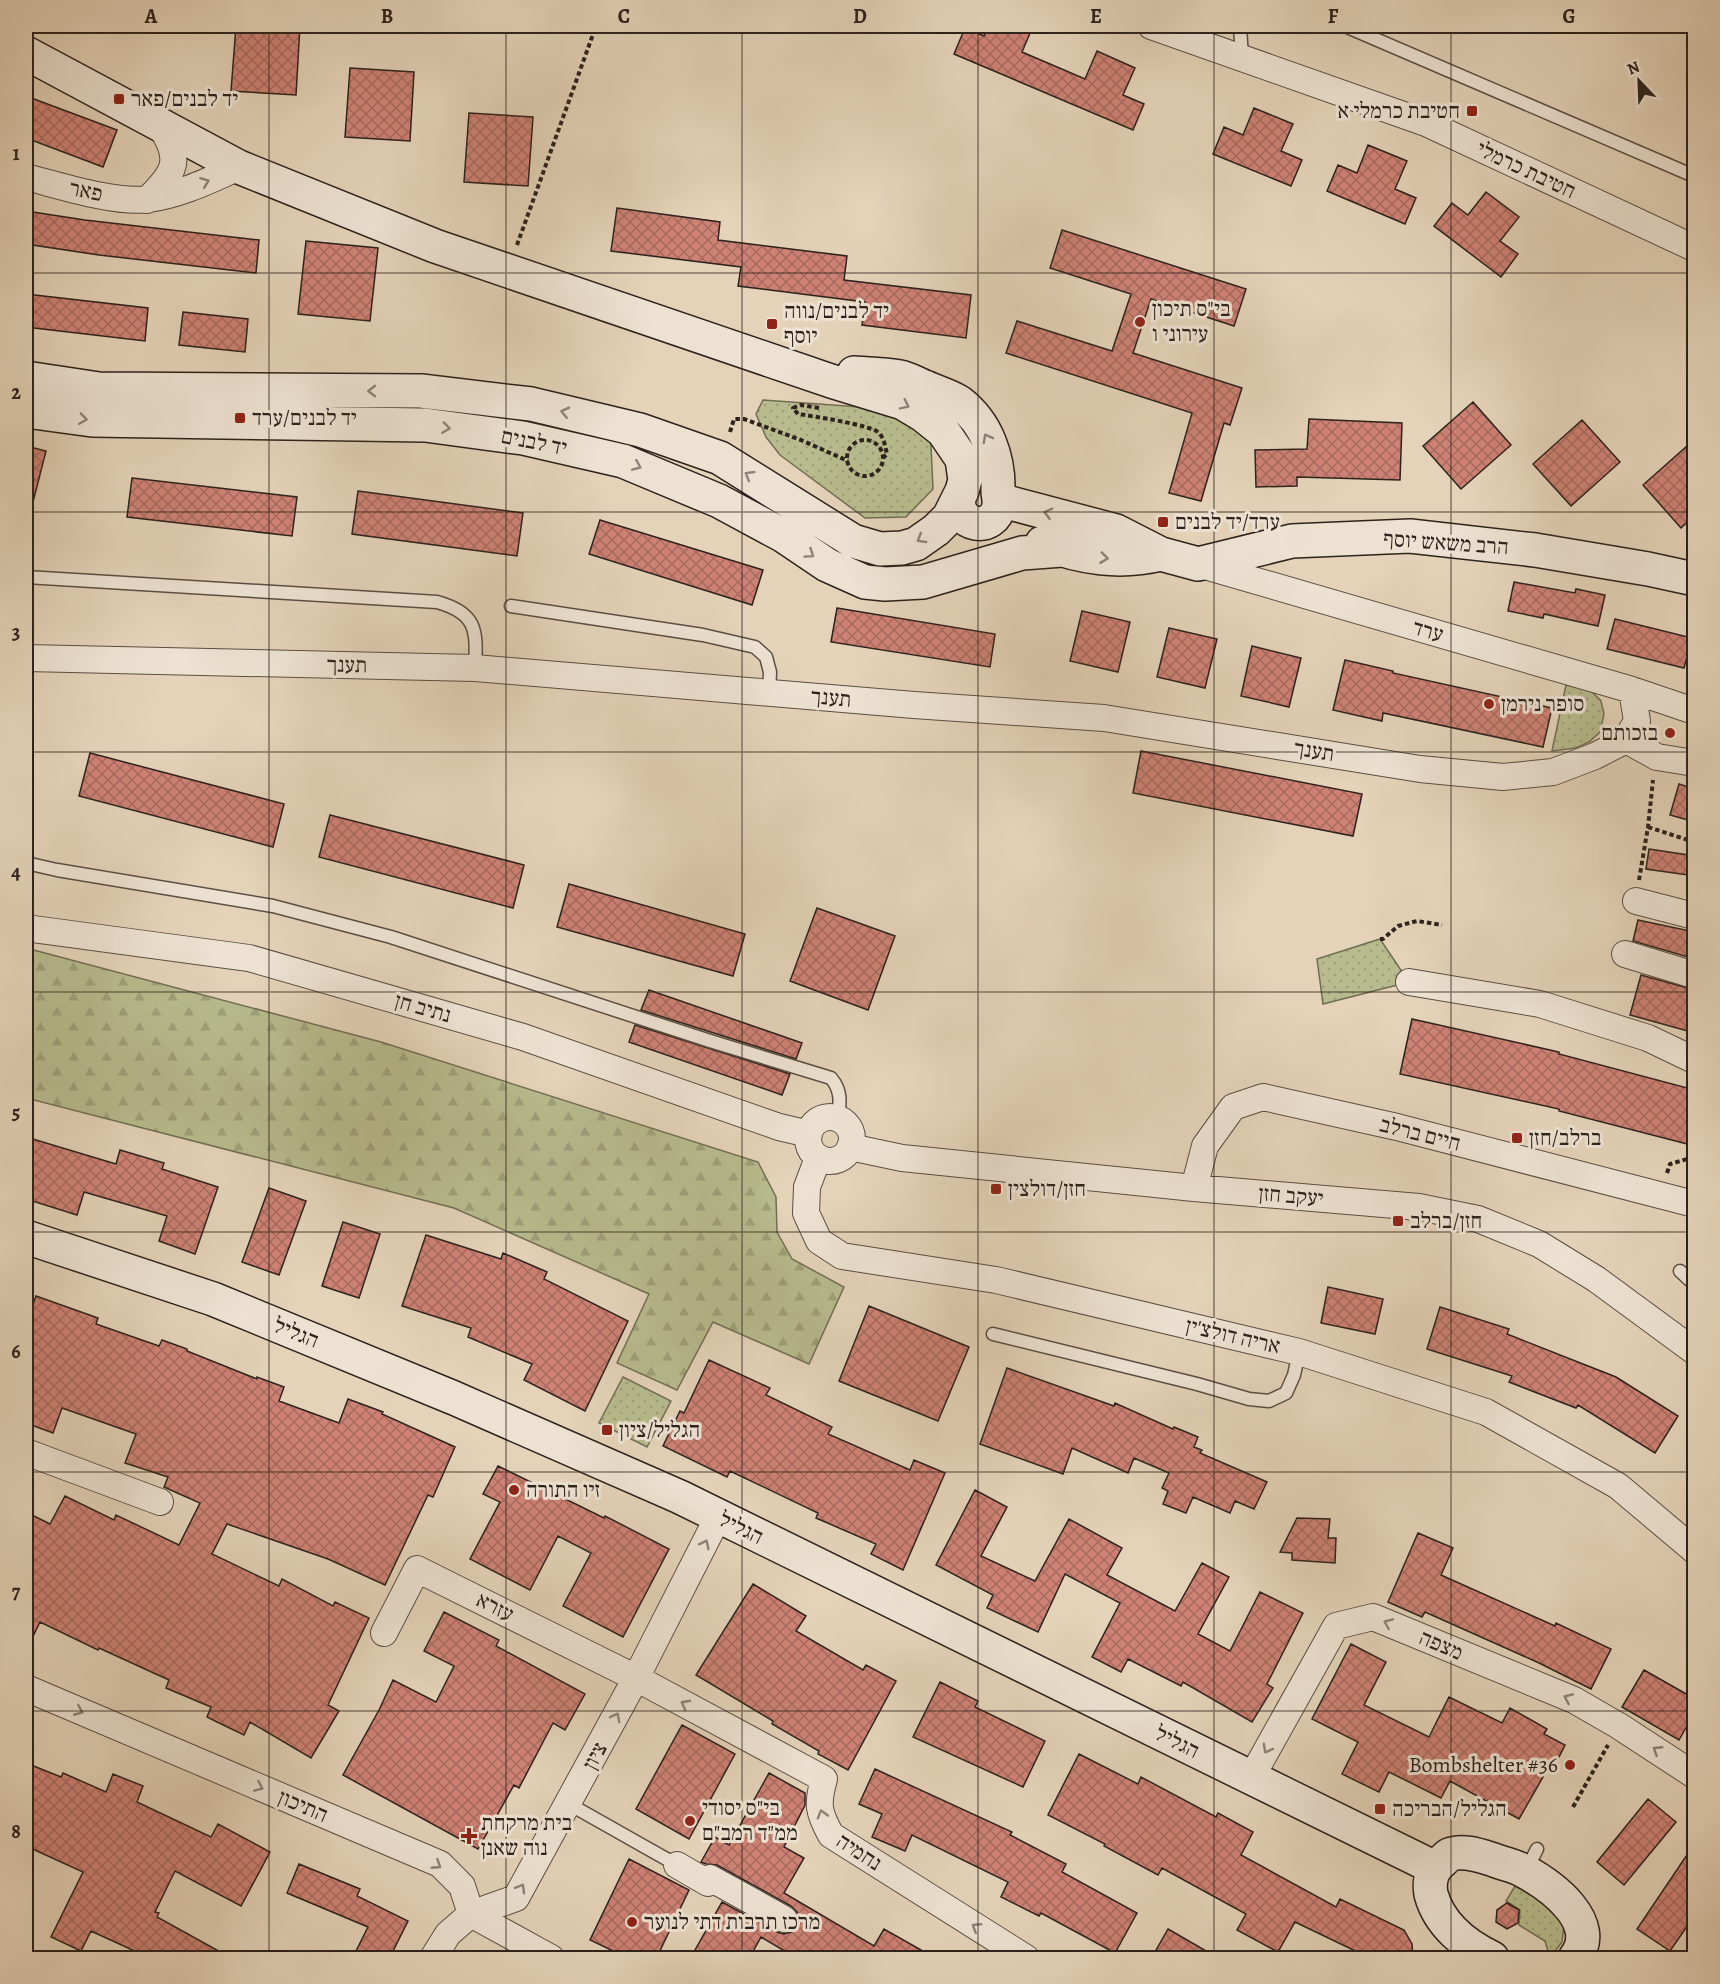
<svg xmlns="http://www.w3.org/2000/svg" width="1720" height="1984" viewBox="0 0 1720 1984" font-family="Alegreya,'Frank Ruhl Libre',serif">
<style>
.green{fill:url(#green-dots);stroke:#726e54;stroke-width:1.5}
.forest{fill:url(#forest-firs);stroke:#726e54;stroke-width:1.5}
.building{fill:url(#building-cross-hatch);stroke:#2d221c;stroke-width:1.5}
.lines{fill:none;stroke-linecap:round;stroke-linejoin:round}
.lane-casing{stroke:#5b4e43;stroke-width:15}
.street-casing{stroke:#5b4e43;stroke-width:28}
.secondary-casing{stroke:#2d221c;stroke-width:36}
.path{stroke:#2d221c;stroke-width:4;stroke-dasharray:4.5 3;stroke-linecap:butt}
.lane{stroke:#ede2d2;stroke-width:12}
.street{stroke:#ede2d2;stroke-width:26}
.secondary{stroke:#ede2d2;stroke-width:33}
.oneway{stroke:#8d8277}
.grid{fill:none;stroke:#2d221c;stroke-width:1.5;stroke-opacity:0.55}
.poi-dot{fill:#8f2418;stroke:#ede2d2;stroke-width:2}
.labels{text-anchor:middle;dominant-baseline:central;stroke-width:6;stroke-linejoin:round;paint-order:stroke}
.poi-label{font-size:22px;fill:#2d221c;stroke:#ede2d2;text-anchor:start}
.street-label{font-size:22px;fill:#2d221c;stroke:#ede2d2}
.neatline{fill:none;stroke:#2d221c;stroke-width:2}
.grid-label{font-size:20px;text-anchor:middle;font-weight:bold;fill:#2d221c}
</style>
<defs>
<pattern id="green-dots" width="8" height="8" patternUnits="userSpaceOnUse" patternTransform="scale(1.5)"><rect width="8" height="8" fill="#b7bb8d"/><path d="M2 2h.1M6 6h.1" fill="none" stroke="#9ea079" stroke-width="1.8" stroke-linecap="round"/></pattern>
<pattern id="forest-firs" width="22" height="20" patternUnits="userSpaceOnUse" patternTransform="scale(1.5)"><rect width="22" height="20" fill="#b7bb8d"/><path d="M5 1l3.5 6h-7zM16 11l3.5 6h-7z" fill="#9ea079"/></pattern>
<pattern id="building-cross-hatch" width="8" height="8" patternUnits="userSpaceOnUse" patternTransform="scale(1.5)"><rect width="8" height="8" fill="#ce8275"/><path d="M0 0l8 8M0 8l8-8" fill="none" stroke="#a86a5f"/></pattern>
</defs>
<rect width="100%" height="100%" fill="#e4d3b9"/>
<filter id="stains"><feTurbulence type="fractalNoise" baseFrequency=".00333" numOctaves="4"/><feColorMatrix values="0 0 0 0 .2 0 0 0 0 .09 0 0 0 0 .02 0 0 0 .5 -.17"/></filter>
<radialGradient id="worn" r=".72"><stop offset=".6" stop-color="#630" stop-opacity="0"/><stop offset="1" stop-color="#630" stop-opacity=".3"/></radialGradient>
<!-- green -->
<path class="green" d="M763,400L875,408L922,425L931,445L933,489L906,517L865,518L780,455L766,437L756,414Z
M1566,685L1590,690L1601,701L1604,714L1600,732L1589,742L1576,748L1552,751Z
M1380,939L1409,982L1323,1004L1317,959Z
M623,1377L671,1401L647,1447L599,1423Z
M1515,1886L1552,1907L1564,1925L1562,1942L1550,1958L1545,1941L1519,1925L1520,1910L1506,1901Z"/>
<!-- forest -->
<path class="forest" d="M26,948L381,1042L758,1162L776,1197L777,1232L792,1259L844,1287L809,1364L713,1322L677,1390L617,1363L649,1294L454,1208L26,1098Z"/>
<!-- building -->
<path class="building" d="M236,26H300L296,95L231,91Z
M988,26H1033L1022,52L1085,79L1097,51L1135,68L1123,95L1144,104L1133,130L954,54L965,28L984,36Z
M350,68L414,72L410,141L345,137Z
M26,96L117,130L103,167L26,138Z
M1254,108L1293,124L1281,151L1302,160L1291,186L1213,154L1224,127L1243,135Z
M469,113L533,117L528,186L464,182Z
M1368,145L1407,161L1395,189L1416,198L1405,224L1327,191L1338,165L1357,173Z
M1486,192L1519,217L1500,241L1518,254L1501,277L1434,226L1452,203L1468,215Z
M617,208L720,222L718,240L847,256L844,280L971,295L966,338L862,325L865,302L738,286L741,267L611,251Z
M26,211L85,220L259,240L256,273L99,255L26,244Z
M1062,230L1246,289L1234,326L1151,299L1133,353L1242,388L1230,425L1224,423L1201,501L1169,493L1192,413L1006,353L1017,321L1112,351L1131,294L1050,268Z
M306,241L378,248L370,321L298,314Z
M26,294L148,308L145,341L26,327Z
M183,312L248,319L245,352L179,345Z
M1473,402L1511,445L1461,489L1423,446Z
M1309,419L1402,423L1400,480L1297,477V486L1256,487L1255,450L1307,449Z
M1582,420L1620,462L1571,506L1533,464Z
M1695,439V515L1681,528L1643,485Z
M26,446L46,451L32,506L26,505Z
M132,478L297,497L292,536L127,517Z
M358,491L523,513L517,556L352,534Z
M600,520L763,570L752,605L589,554Z
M1514,582L1575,593L1576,589L1605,595L1598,626L1544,614L1543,618L1508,611Z
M837,608L995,634L990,667L831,642Z
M1082,611L1130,622L1118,672L1070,661Z
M1615,619L1692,638L1684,668L1607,649Z
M1169,628L1217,639L1205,688L1157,677Z
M1252,646L1301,658L1289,707L1241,696Z
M1345,660L1393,671V673L1552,708L1543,747L1383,713L1382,721L1333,710Z
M1141,751L1362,794L1353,836L1133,793Z
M90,753L284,804L273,847L79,796Z
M1679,784L1695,789V822L1670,815Z
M330,815L524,865L513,908L319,857Z
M1649,849L1695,856V876L1646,869Z
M569,884L745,934L733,976L557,927Z
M817,908L895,936L868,1010L790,981Z
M1638,920L1695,932V959L1633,941Z
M1641,975L1695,990V1033L1630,1015Z
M649,990L802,1043L796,1059L641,1010Z
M1412,1019L1559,1052V1054L1695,1090V1146L1559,1111V1109L1400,1074Z
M635,1025L790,1074L782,1095L629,1042Z
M26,1137L116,1164L120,1150L164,1163L162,1169L218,1187L195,1254L159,1241L167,1216L84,1192L77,1215L26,1199Z
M269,1188L306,1201L279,1275L242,1262Z
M343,1222L380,1234L359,1298L322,1286Z
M426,1235L501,1259L503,1253L547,1272L544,1279L628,1321L585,1411L524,1380L532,1364L468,1337L471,1328L402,1306Z
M1328,1287L1383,1299L1375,1334L1321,1323Z
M36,1296L98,1318L96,1324L159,1346L162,1340L187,1349V1351L257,1379V1377L284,1387L279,1401L339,1423L348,1399L383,1412L382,1414L455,1447L433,1497L428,1495L385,1585L328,1559L227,1524L212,1554L279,1586L282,1579L333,1606L335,1602L369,1618L328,1705L339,1711L311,1758L250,1722L244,1735L217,1722L207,1717L211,1707L166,1688L169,1680L99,1648L98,1650L40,1622L26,1651V1512L50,1524L65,1496L114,1520L116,1515L179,1545L200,1503L164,1487L168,1477L125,1463L136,1434L62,1408L53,1433L26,1423V1324Z
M869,1306L969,1347L938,1421L839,1381Z
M1440,1307L1509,1329L1507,1334L1616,1377L1678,1416L1655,1453L1578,1405L1576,1408L1509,1382L1512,1376L1427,1349Z
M709,1360L770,1388L766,1395L832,1427L828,1434L910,1470L914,1460L945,1473L903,1570L871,1554L876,1544L816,1518L818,1513L730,1471L727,1477L663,1446L680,1411L684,1413Z
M1007,1368L1114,1406L1115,1403L1173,1429L1174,1427L1198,1437L1194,1447L1202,1450L1200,1453L1267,1482L1254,1509L1235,1501L1230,1513L1193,1497L1186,1513L1163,1504L1168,1491L1162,1488L1169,1473L1134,1458L1128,1473L1072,1448L1063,1474L980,1444Z
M498,1466L604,1518L605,1516L669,1549L623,1637L563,1606L591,1553L558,1536L530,1590L470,1559L500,1502L483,1494Z
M975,1490L1007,1507L981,1556L1035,1581L1069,1519L1122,1548L1107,1575L1175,1611L1202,1563L1229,1577L1198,1634L1230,1651L1260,1592L1303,1613L1267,1684L1273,1688L1252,1722L1183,1682L1181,1686L1128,1659L1121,1672L1092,1657L1120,1603L1065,1574L1038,1632L987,1608L993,1595L936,1565Z
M1297,1518L1330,1519L1328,1538H1336L1335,1563L1292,1560V1553L1280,1552Z
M1418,1533L1453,1548L1441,1575L1555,1626L1556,1623L1611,1649L1591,1689L1537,1662L1425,1612L1422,1617L1388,1602Z
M753,1584L806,1616L796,1631L863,1670L866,1665L896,1681L848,1770L818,1754L819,1751L772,1724L773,1721L696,1675Z
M444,1612L499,1640L496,1646L585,1694L565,1730L553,1723L519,1788L514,1785L478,1849L343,1775L379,1710L393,1680L436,1702L454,1666L424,1651Z
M1351,1644L1386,1662L1364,1705L1429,1737L1449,1697L1502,1723L1510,1708L1547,1729L1544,1734L1565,1745L1551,1773L1547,1770L1519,1819L1450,1781L1441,1798L1389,1772L1379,1792L1342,1774L1358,1742L1312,1719Z
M1644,1670L1695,1699V1712L1679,1740L1622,1707Z
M940,1682L978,1701L975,1707L1045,1741L1023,1787L913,1737Z
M682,1725L735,1754L689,1839L636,1809Z
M1079,1754L1138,1784L1141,1777L1216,1817L1218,1813L1253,1832L1241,1855L1336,1907L1340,1899L1404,1930L1412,1944L1413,1959H1372L1295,1922L1278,1952L1237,1930L1246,1914L1162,1868L1158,1875L1104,1846L1105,1844L1048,1815Z
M26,1763L61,1777L63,1773L106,1792L113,1774L143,1786L137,1802L211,1837L218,1824L270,1852L241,1906L175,1871L155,1912L159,1913L157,1917L233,1959H152L91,1931L81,1951L51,1937L83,1872L26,1846Z
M875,1769L1012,1832L1010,1835L1066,1864L1062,1872L1137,1913L1115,1953L1041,1913L1039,1916L1001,1897L1008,1882L912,1835L905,1851L872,1837L882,1814L859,1804Z
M769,1773L805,1793V1805L784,1847L804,1858L784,1893L874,1946L884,1929L937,1959H798L761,1937L749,1959H690L722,1902L777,1932L784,1934L791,1932L797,1926L799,1918L797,1912L791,1906L717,1865L706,1864L701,1862L715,1837L729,1845Z
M1648,1799L1676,1822L1624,1885L1597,1862Z
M1695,1843V1915L1670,1951L1637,1929Z
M629,1859L689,1890L656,1959H630L590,1940Z
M299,1864L360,1889L357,1896L408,1921L389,1959H352L368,1927L287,1893Z
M1507,1903L1519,1910L1518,1923L1507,1929L1496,1922L1497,1910Z
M1168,1929L1220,1959H1151Z"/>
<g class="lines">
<defs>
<path id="lane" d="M1240,26L1242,58
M1345,26L1694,176
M26,577L437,602C477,613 477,630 475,668
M511,606L703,635L755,647L766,657L770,672L769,693
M26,863L57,870L273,906L391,937L710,1041L831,1078C842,1091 840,1103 838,1118
M1680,1271L1694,1284
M993,1334L1197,1384L1249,1399L1269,1401L1286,1393L1294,1375L1299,1352
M569,1804L677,1865
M1526,1871L1537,1849"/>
<path id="street" d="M1151,26L1426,123L1694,248
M26,177C58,185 116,204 148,199C180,195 210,180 239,167
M147,200C175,173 183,160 160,126
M1198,564L1632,690L1694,711
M26,658L475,668L914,705L1104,718L1420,769L1503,777L1553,772L1595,756L1626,740
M1626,740L1657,757L1694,763
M1626,740L1637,721L1632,690
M1636,901L1694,916
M26,928L249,958L523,1037L779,1127L809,1134
M1625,954L1694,975
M1409,982L1540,1004L1648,1038L1694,1060
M808 1139a22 22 0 1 1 44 0a22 22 0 1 1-44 0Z
M850,1147L902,1158L1194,1188L1419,1207L1478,1219L1539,1244L1596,1279L1694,1351
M818,1158L807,1187L806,1213L819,1241L842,1256L996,1280L1299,1352L1486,1412L1618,1486L1694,1550
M1194,1188L1205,1146L1233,1107L1263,1097L1397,1127L1694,1204
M26,1452L160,1502
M384,1633L417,1569L636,1678L824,1779C817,1804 818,1812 831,1835L1026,1958
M26,1688L440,1864L462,1886L471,1914L551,1958
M1251,1778L1336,1626L1373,1617L1574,1700L1619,1726L1694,1775
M677,1865L708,1883L710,1878L784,1919
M433,1958L448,1934L471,1914L516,1898L636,1678L718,1517"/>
<path id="secondary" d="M26,53L239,167L435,246L831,381L903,403L923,415L943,431L962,459L965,480L962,491L949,517L936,530L916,544L902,548L880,549L853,541L720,458L640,430L531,404L421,391L99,389L26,378
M854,373C869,374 885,374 900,377C908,378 917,384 925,387C936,392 950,396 959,402C987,423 999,458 998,491C998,496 1000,500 999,505C995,534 954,527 959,497
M26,411L92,420L425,425L523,438L623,461L719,501L784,536L827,565L865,582L885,584L923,582L1022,553L1062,550
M999,500L1116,531L1161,554L1198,564L1292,541L1410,536L1535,550L1648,569L1694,579
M1042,543C1082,558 1119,564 1161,554
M26,1237L213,1299L454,1398L680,1497L1435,1868
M1492,1958C1465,1945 1439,1924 1431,1894C1429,1883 1431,1872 1439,1864C1442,1862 1446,1857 1449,1855C1463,1849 1481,1856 1494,1860C1504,1864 1515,1866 1524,1871C1552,1886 1602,1923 1575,1958"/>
</defs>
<!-- lane casing -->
<use href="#lane" class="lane-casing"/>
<!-- street casing -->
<use href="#street" class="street-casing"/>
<!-- secondary casing -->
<use href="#secondary" class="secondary-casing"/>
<!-- path -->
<path class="path" d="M517,245L596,26
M819,408L801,405L793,408L798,414C813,416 869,425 878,432C884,437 885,446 887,454L883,458
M730,432L734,419H744L801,440L848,461
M847 458a18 18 0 1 1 36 0a18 18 0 1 1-36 0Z
M1648,827L1694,842
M1639,880L1648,827L1653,780
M1380,939H1383L1398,926L1417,921L1442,925
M1667,1173L1670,1164L1694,1157
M1573,1807L1608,1745"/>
<!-- lane -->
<use href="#lane" class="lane"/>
<!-- street -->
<use href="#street" class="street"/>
<!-- secondary -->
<use href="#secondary" class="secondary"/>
</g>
<!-- one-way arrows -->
<defs><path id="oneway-chevron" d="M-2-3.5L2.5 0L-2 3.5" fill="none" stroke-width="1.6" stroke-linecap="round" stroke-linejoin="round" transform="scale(1.5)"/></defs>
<g class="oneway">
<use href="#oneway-chevron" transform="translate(205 182) rotate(-21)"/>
<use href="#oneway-chevron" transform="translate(372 391) rotate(-180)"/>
<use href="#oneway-chevron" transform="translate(905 405) rotate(26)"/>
<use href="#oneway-chevron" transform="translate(565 412) rotate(-167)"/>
<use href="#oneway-chevron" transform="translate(83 419) rotate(8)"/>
<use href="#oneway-chevron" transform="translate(446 428) rotate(8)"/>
<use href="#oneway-chevron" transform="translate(987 438) rotate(-118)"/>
<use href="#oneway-chevron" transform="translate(637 466) rotate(23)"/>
<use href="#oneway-chevron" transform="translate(749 475) rotate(-149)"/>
<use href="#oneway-chevron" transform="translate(1048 513) rotate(-165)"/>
<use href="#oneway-chevron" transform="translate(921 539) rotate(149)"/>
<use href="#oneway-chevron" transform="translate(810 554) rotate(34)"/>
<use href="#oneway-chevron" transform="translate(1104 558) rotate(7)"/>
<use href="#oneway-chevron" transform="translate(705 1544) rotate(-63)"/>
<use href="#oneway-chevron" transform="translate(1388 1623) rotate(-157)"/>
<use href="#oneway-chevron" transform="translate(1568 1698) rotate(-156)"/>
<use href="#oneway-chevron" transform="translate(685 1704) rotate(-152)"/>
<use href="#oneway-chevron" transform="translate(79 1711) rotate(23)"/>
<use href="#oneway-chevron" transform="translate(616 1717) rotate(-62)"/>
<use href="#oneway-chevron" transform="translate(1267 1749) rotate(119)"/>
<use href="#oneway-chevron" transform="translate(1657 1750) rotate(-147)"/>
<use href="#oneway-chevron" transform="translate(259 1787) rotate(23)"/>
<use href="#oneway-chevron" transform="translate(822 1814) rotate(-106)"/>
<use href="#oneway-chevron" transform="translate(437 1865) rotate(33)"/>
<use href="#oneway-chevron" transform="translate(521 1888) rotate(-60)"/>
<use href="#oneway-chevron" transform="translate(976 1927) rotate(-148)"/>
</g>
<!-- grid -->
<path class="grid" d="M269,26V1958M506,26V1958M742,26V1958M978,26V1958M1214,26V1958M1451,26V1958M26,273H1694M26,512H1694M26,752H1694M26,992H1694M26,1232H1694M26,1472H1694M26,1711H1694"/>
<!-- markers -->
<g class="poi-dot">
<rect x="113" y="93" width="12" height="12" rx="3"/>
<rect x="1466" y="105" width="12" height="12" rx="3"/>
<circle cx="1140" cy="322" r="6"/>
<rect x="766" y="318" width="12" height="12" rx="3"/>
<rect x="234" y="412" width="12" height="12" rx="3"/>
<rect x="1157" y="516" width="12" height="12" rx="3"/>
<circle cx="1489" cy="704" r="6"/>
<circle cx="1670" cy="733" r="6"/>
<rect x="1511" y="1132" width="12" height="12" rx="3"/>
<rect x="990" y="1183" width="12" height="12" rx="3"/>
<rect x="1392" y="1215" width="12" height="12" rx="3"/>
<rect x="601" y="1424" width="12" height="12" rx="3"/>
<circle cx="514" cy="1490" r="6"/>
<circle cx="1570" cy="1765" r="6"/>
<rect x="1374" y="1803" width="12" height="12" rx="3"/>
<circle cx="690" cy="1821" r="6"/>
<path d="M466 1827h6v6h6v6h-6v6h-6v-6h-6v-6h6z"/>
<circle cx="632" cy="1922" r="6"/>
</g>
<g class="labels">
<!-- poi labels -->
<g class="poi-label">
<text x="131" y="99">יד לבנים/פאר</text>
<text x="1460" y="111" text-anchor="end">חטיבת כרמלי א</text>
<text x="1152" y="309">בי"ס תיכון<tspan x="1152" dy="25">עירוני ו</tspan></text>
<text x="784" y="311">יד לבנים/נווה<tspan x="784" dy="25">יוסף</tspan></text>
<text x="252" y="418">יד לבנים/ערד</text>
<text x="1175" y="522">ערד/יד לבנים</text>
<text x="1501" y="704">סופר נירמן</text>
<text x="1658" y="733" text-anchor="end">בזכותם</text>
<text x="1529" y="1138">ברלב/חזן</text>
<text x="1008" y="1189">חזן/דולצין</text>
<text x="1410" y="1221">חזן/ברלב</text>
<text x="619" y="1430">הגליל/ציון</text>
<text x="526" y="1490">זיו התורה</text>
<text x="1558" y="1765" text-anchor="end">Bombshelter #36</text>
<text x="702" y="1808">בי"ס יסודי<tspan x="702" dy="25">ממ"ד רמב"ם</tspan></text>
<text x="1392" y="1809">הגליל/הבריכה</text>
<text x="481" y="1823">בית מרקחת<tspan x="481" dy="25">נוה שאנן</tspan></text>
<text x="644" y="1922">מרכז תרבות דתי לנוער</text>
</g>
<!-- street labels -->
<g class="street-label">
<text transform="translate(1526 170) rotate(25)">חטיבת כרמלי</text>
<text transform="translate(86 191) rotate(12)">פאר</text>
<text transform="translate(534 442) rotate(11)">יד לבנים</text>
<text transform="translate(1446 543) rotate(4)">הרב משאש יוסף</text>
<text transform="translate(1428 631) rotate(16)">ערד</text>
<text transform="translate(347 665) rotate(1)">תענך</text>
<text transform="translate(831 698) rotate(5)">תענך</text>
<text transform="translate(1314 751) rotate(9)">תענך</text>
<text transform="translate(423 1008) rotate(16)">נתיב חן</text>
<text transform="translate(1420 1134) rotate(14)">חיים ברלב</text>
<text transform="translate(1291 1196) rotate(5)">יעקב חזן</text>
<text transform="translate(296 1333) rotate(22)">הגליל</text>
<text transform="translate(1233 1336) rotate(13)">אריה דולצ'ין</text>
<text transform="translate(741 1528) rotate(26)">הגליל</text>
<text transform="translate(495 1607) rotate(27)">עזרא</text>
<text transform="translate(1441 1645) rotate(23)">מצפה</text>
<text transform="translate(1177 1742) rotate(26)">הגליל</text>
<text transform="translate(595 1756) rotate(-62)">ציון</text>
<text transform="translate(303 1806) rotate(23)">התיכון</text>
<text transform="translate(859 1852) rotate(33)">נחמיה</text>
</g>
</g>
<!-- margin -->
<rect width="1720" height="1984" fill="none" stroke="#e4d3b9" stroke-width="66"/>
<!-- north arrow -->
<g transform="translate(1639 81) rotate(337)" stroke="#ede2d2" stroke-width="4.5" paint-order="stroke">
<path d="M0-4.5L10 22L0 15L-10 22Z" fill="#2d221c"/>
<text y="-9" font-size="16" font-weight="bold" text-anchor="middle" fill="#2d221c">N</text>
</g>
<rect x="33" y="33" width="1654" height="1918" class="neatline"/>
<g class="grid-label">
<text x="151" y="23">A</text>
<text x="387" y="23">B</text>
<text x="624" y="23">C</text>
<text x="860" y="23">D</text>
<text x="1096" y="23">E</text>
<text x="1333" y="23">F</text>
<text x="1569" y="23">G</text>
<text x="16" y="160">1</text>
<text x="16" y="399">2</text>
<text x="16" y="639">3</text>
<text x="16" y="879">4</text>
<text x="16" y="1119">5</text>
<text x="16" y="1358">6</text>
<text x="16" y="1598">7</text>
<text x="16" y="1838">8</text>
</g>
<rect width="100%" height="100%" filter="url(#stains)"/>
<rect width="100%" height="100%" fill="url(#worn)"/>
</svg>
